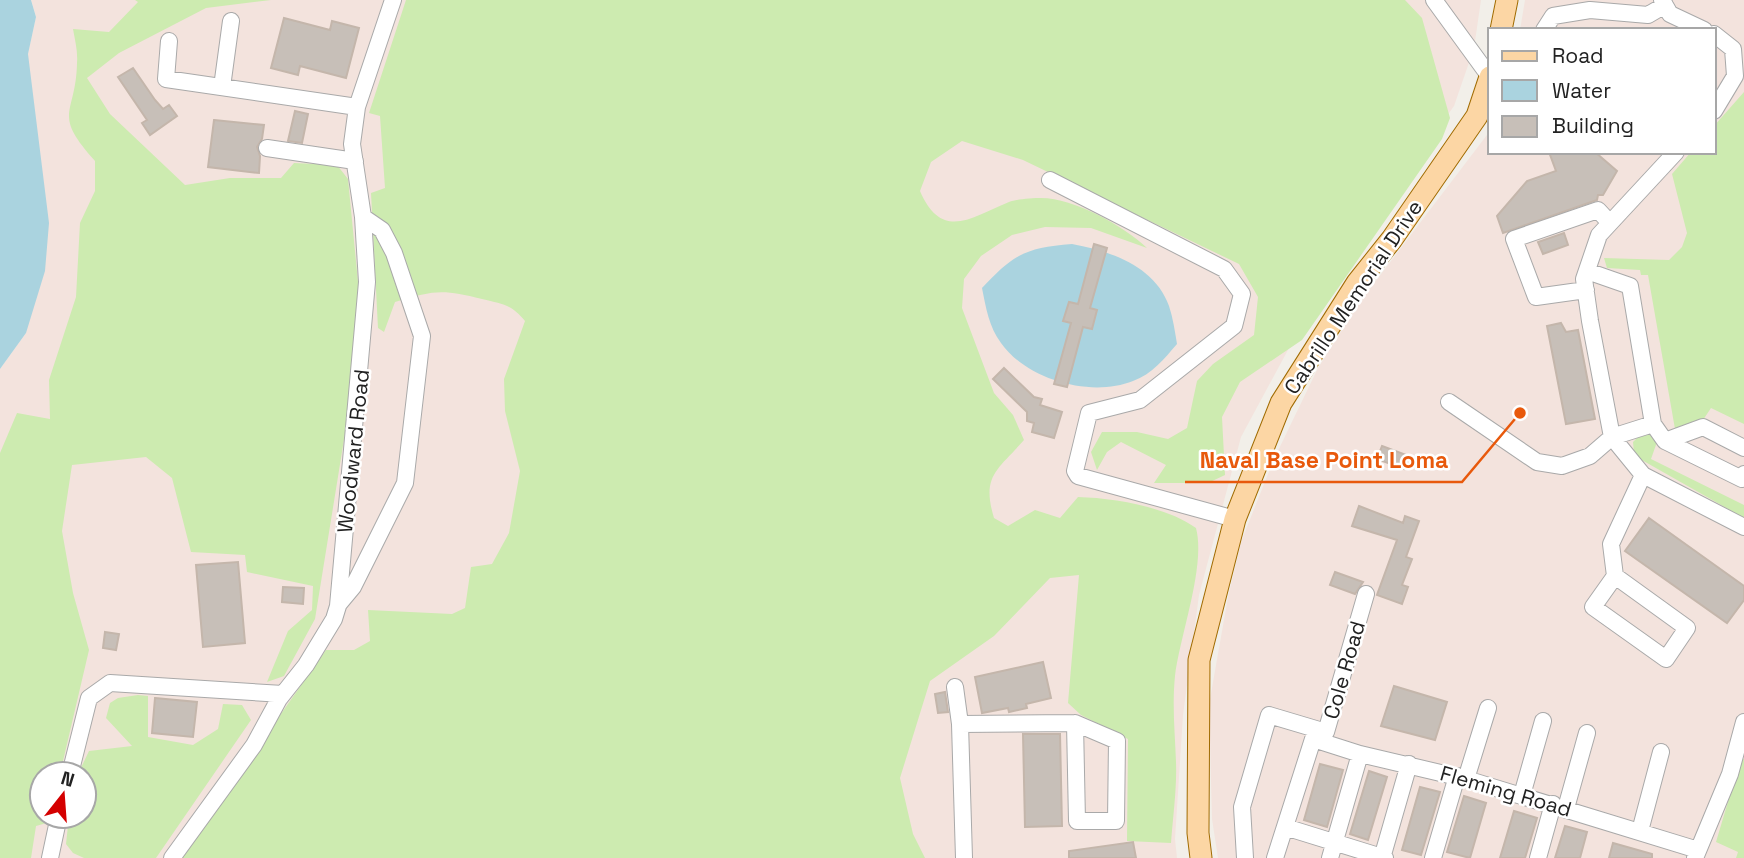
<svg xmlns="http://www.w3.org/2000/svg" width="1744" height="858" viewBox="0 0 1744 858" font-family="'Space Grotesk',sans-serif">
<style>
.military{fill:#f3e3dd;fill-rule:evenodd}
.grass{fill:#cdebb0}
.water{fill:#aad3df}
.building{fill:#c7bfb8;stroke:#c4b6ab;stroke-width:2}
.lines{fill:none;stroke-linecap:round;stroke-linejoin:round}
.minor-casing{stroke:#a9a9a9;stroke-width:18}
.major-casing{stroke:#a06b00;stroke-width:23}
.minor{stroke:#fff;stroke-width:16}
.major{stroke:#fcd6a4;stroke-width:21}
.labels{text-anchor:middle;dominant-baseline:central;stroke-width:5;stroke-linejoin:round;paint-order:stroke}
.street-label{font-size:21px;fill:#222;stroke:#fff}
.leader{fill:none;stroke:#e8590c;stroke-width:2.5}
.callout-dot{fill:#e8590c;stroke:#fff;stroke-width:2.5}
.callout-label{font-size:23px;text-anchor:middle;font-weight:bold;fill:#e8590c;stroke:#fff;stroke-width:5;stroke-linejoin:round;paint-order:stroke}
</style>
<rect width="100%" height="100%" fill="#f2efe9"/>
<!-- military -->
<path class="military" d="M31,0H1481L1474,48L1454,106L1310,309L1241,437L1199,595L1183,715L1175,839L1177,858H0V369L26,333L28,53L36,17ZM42,774H84V816H42Z
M1525,0H1744V858H1218L1212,819L1209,705L1228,597L1241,542L1274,459L1318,368L1359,303L1490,131V152H1714V30H1520Z"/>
<!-- grass -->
<path class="grass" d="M135,0H271L206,8L119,53L87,78L110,114L185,185L230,178H281L294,163L337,165L348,179L359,292L352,390L315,619L284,676L267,682L288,631L312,610L313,586L247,572L245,555L191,552L172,478L146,457L72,465L62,531L73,593L89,650L60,774H42V816H52L50,822L36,826L31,858H0V453L17,413L50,419L49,380L76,297L80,223L95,191V161C51,112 76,116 77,63C78,52 75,40 73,29L109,32L138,2Z
M406,0H1405L1422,18L1450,118L1442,139L1302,340L1240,382L1222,417L1225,475L1208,483H1154L1166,465L1121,442L1107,452L1097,470L1091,452L1102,432H1137L1168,439L1187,428L1197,381L1213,364L1254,335L1258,297L1239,264L1023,160L962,141L931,162L920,191C942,242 972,217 1009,202C1017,199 1032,198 1041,198C1074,198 1124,226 1147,248L1091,228L1045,227L1012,235L981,256L964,279L962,308L994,393L1013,415L1024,440C998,470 981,475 994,518L1008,526L1035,510L1060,518L1078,497C1114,498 1167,507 1196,528C1206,566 1180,635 1175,676C1172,706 1175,733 1176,762C1177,788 1173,816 1171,843L1127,841L1128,739L1081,715L1068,703L1079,575L1050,578L994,636L930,681L900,778L913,834L925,858H179L326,650H354L370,641L368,610L452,614L465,608L471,567L492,564L509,533L520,471L505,411L504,379L525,321C511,304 502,304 482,299C443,289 434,290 395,302L384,332L378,328L371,193L385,188L380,116L369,113Z
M1744,92V424L1711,408L1703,420L1675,429L1648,275H1641L1640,270L1607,268L1604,258L1669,260L1682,247L1687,233L1672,174L1691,152H1714V126Z
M1652,434L1657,442L1651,459L1744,505V518L1640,459L1634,453L1633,442L1638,437Z
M138,695L148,696V737L193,745L218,729L223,704L242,705L251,720L156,858H84L73,853L66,844L69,816H84V774H78L89,751L132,746L106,718L110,703L118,698Z
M1741,758L1744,759V858H1736L1738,852L1716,842Z"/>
<!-- water -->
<path class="water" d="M0,0H31L36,17L28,54L49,223L45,271L26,333L0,369Z
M1072,244C1110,251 1155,266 1169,306C1173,318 1175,332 1177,344C1164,359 1152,374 1133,381C1091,398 1027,380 1001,343C989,327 986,308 982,288C1014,254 1025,248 1072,244Z"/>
<!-- building -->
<path class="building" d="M284,18L330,30L332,21L359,28L346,78L300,66L298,75L271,68Z
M133,68L155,100L163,109L169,105L177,116L150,135L142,123L147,120L118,77Z
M295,111L308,114L302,143L288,141Z
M214,120L264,125L262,139L257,147L260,156L259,173L208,167Z
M1549,152H1595L1617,171L1603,195H1598L1597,200L1503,233L1497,216L1527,181L1556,171Z
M1564,233L1568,245L1543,254L1538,242Z
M1094,244L1107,248L1090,308L1097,310L1092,329L1083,327L1067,387L1054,384L1071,323L1063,321L1069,302L1078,304Z
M1561,323L1566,332L1578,330L1595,419L1566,424L1547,326Z
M1004,368L1034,397L1042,399L1040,405L1062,412L1054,438L1032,432L1034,423L1027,421V412L993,379Z
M1382,446L1409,456L1404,469L1377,459Z
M1359,506L1403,523L1405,516L1419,521L1406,557L1412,559L1402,585L1408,587L1402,604L1377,595L1397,540L1352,526Z
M1649,518L1744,586V600L1727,623L1625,551Z
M238,562L245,643L203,647L196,565Z
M1335,572L1363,582L1355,594L1330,585Z
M283,587L304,588L303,604L282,602Z
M105,632L119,634L116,650L103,648Z
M1043,662L1051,698L1026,704L1027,708L1009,712L1008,708L982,713L975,677Z
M1394,686L1447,702L1435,740L1381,726Z
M945,692L948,712L938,713L935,694Z
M155,698L197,702L193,737L152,733Z
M1023,734H1060L1062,826L1025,827Z
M1320,764L1343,770L1327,827L1304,820Z
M1369,771L1387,777L1368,840L1350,834Z
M1420,787L1440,792L1421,855L1402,850Z
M1464,796L1486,803L1470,858L1447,852Z
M1514,811L1537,818L1525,858H1500Z
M1565,826L1587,832L1580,858H1555Z
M1133,842L1136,858H1069V851Z
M1613,843L1652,854V858H1609Z"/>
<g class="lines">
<defs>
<path id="minor" d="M1434,0L1490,77
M1662,0L1670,14L1704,30
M1544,30L1553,16L1590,10L1648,15L1665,5
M1714,34L1733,49L1735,76L1714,111
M169,41L166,79L357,107
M222,87L231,21
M267,148L355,161
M1676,152L1599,235L1584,279L1590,321L1612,437L1643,475L1744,527
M1050,180L1224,269L1242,294L1234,326L1140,400L1089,413L1075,471L1078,476L1235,519
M1587,271L1630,286L1653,424L1665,441L1742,479L1744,474
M1586,290L1536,297L1514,239L1598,210L1610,223
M1449,402L1537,462L1562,466L1590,456L1612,437L1653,424
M1665,441L1703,427L1744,448
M1615,576L1593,607L1666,659L1687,628L1615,576L1611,544L1643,475
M338,605L353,587L405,483L422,336L394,253L382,230L363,217
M955,687L960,724L964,858
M960,724L1075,723L1117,741L1116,821H1077L1075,723
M1313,739L1360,754L1466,779L1698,850
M70,774L89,698L110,683L283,694
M1466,779L1488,708
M1522,795L1543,721
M1566,808L1587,733
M1285,827L1385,858
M1640,831L1661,752
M50,858L59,816
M172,858L254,745L279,699L306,665L334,619L338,606L367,282L363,217L352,144L357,107L393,0
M1245,858L1242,807L1269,715L1326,732
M1275,858L1313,739L1326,732L1366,594
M1330,858L1360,754
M1382,858L1409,764
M1433,858L1457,776
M1538,858L1553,804
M1695,858L1730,774L1744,722"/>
<path id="major" d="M1501,30L1507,0
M1201,858L1198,833L1199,660L1235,519L1281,403L1357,283L1392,239L1477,116L1490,77"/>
</defs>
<!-- minor casing -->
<use href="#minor" class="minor-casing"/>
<!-- major casing -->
<use href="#major" class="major-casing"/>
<!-- minor -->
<use href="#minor" class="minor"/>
<!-- major -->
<use href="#major" class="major"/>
</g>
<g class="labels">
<!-- street labels -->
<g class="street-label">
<text transform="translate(1353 297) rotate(-56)">Cabrillo Memorial Drive</text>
<text transform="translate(353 451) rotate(-84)">Woodward Road</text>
<text transform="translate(1344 670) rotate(-74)">Cole Road</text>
<text transform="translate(1506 791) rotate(16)">Fleming Road</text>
</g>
</g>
<!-- callouts -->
<path class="leader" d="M1520 413L1462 482H1185"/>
<circle class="callout-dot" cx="1520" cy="413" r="7"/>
<g class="callout-label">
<text x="1324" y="468">Naval Base Point Loma</text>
</g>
<!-- legend -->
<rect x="1488" y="28" width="228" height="126" fill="#ffffff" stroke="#a7a7a7" stroke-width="2"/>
<rect x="1502" y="51" width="35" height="10" fill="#fcd6a4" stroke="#a7a7a7" stroke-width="2"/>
<text x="1552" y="63" font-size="21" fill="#222222">Road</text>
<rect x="1502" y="80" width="35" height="21" fill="#aad3df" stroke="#a7a7a7" stroke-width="2"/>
<text x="1552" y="98" font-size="21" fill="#222222">Water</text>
<rect x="1502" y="116" width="35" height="21" fill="#c7bfb8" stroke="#a7a7a7" stroke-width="2"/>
<text x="1552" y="133" font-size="21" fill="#222222">Building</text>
<!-- north arrow -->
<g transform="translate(63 795) rotate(17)"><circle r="33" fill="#ffffff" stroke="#a7a7a7" stroke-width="2"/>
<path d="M0-5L12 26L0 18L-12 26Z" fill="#d40000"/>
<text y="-10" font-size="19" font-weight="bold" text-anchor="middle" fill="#222222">N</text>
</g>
</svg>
